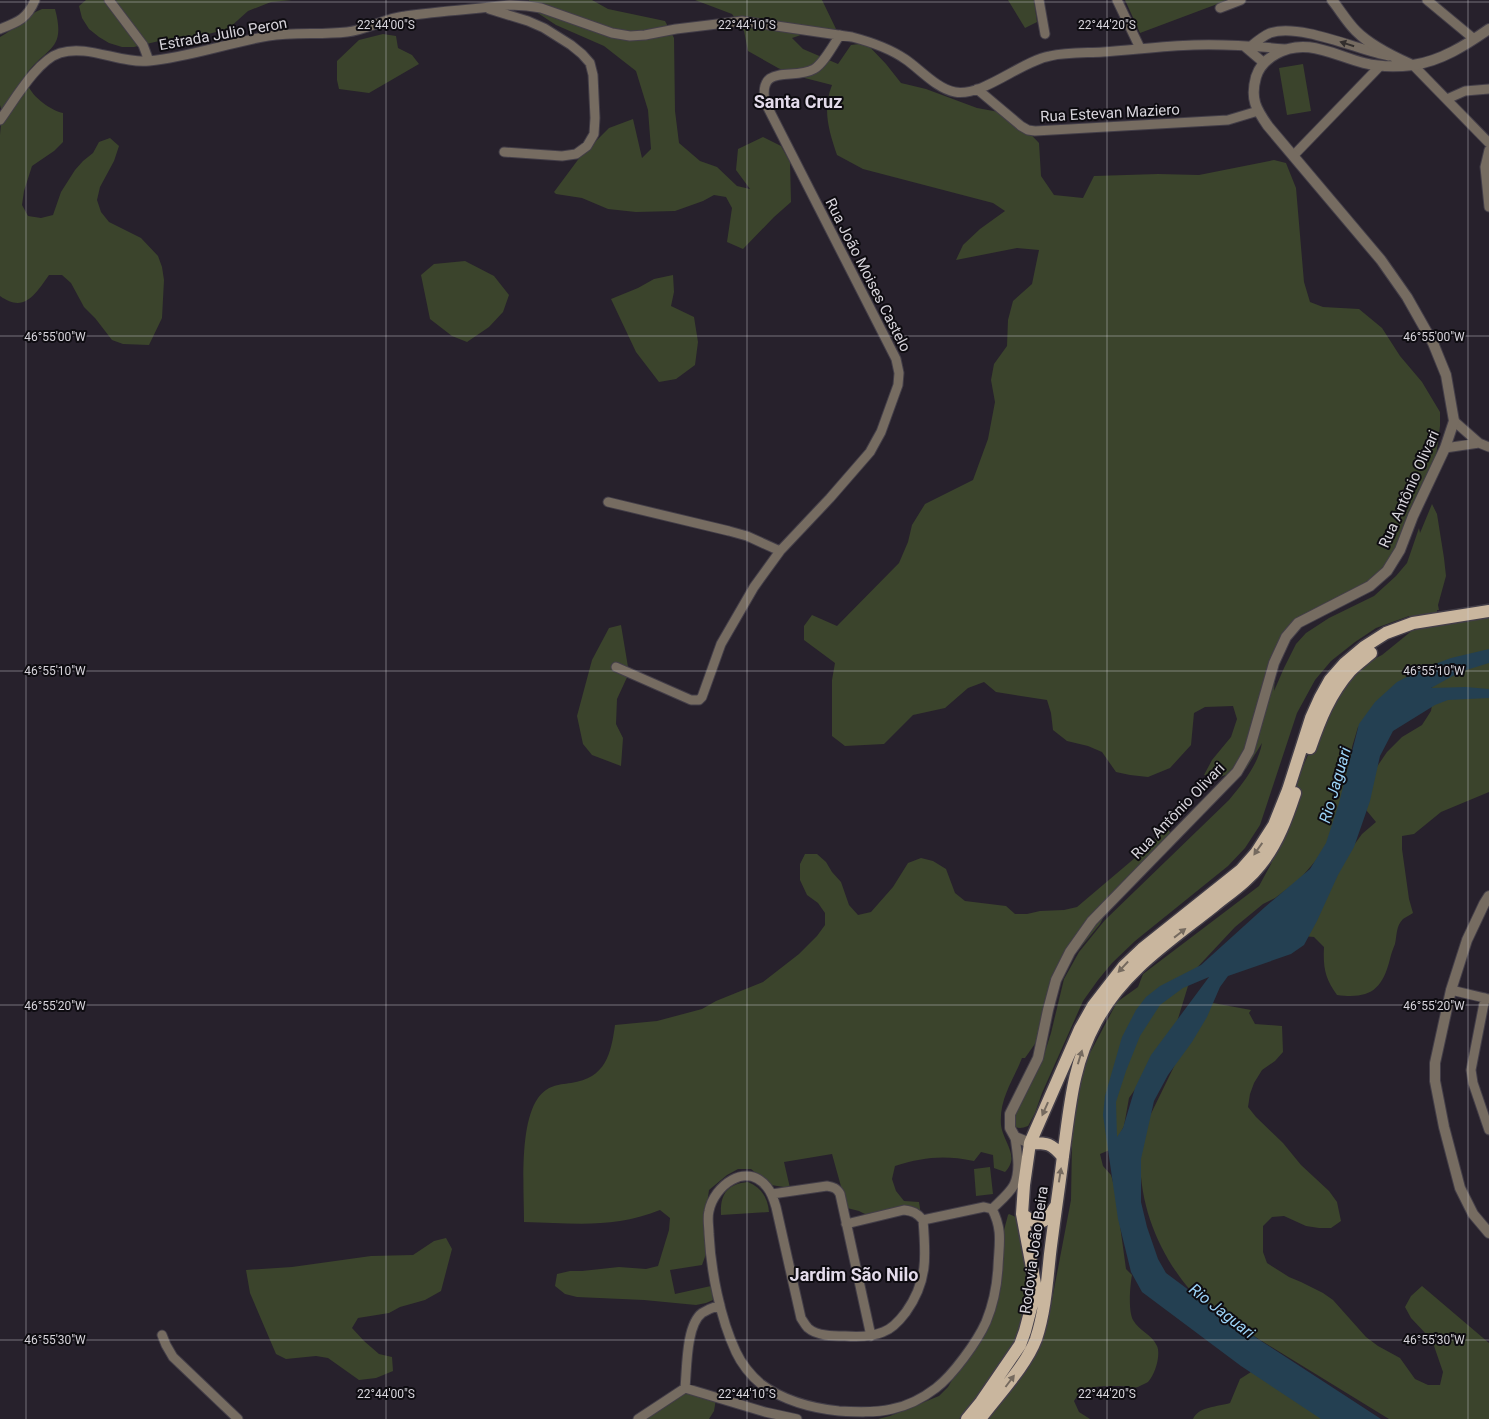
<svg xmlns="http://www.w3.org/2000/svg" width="1489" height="1419" viewBox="0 0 1489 1419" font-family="Roboto,sans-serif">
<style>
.green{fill:#3b442c}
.water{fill:#244052;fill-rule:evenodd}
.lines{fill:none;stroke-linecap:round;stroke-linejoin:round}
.minor-casing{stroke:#433e48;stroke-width:11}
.tertiary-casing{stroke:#433e48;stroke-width:12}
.primary-casing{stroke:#433e48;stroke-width:15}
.minor{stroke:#766c61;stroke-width:9}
.tertiary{stroke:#766c61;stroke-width:10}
.primary{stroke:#c9b69e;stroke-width:12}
.oneway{fill:#322e2d}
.oneway2{fill:#756a5f}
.ticks{fill:none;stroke:#d7d4db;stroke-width:1;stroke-opacity:0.45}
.labels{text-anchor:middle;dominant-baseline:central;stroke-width:4;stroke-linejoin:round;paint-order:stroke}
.street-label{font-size:15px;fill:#d7d4db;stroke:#0e0c11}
.water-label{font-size:16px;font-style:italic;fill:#9cd3f7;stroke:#0e0c11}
.quarter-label{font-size:18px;font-weight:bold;fill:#e3dbea;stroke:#0e0c11}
.ticks-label{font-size:12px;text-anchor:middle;fill:#d7d4db;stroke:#0e0c11;stroke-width:4;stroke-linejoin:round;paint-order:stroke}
</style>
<rect width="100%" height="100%" fill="#27212c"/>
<!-- green -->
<path class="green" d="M86,0H292L271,2L248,11L228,29L184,40L159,41L134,47H122L109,43L99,37L89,29L82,18L79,6Z
M529,0H592L608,9L665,21L674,38L675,111L679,143L700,161L717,167L737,186L750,189L736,170L738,149L763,137L781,146L790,162L791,202L774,217L743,249L727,242L732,208L726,197L714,195L703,201L675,211L636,212L608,209L582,198L556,194L554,192L580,157L609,128L633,119L642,158L651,149L648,110L636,71L604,46L556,25L527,6Z
M695,0H822L837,31L807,33L792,38L803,49L838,64L851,45L866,43L886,64L901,83L926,89L977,108L999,112L1017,120L1039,143L1041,176L1054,195L1083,198L1094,176L1158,174L1199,175L1274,160L1286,163L1296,188L1304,282L1310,302L1323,307L1359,309L1382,328L1400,356L1422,382L1440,412V426L1436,457L1399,548L1377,580L1305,621L1282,649L1275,677L1274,691L1284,668L1296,644L1306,633L1329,618L1374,596L1396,576L1407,563L1419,528L1420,533L1432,504L1437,514L1444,558L1446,576L1438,605L1439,610H1437V623L1489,615V792L1441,812L1414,834L1402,836V849L1409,899L1413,913C1410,915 1406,917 1403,919C1396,926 1397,935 1395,944C1393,949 1391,954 1390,959C1382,991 1369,999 1337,995C1325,978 1323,968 1324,947L1314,937L1302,936L1354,845L1362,834L1376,822L1362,805L1372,774L1387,752L1402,737L1422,725L1431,711L1433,699L1432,687L1358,727L1352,747L1350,783L1324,851L1299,880L1275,898L1263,904L1235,927L1192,973L1173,1035L1129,1098L1124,1126L1112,1149L1100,1154L1103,1166L1111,1175L1115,1189L1126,1269L1132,1275C1130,1286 1128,1310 1133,1320C1139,1331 1152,1334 1157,1346C1161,1355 1155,1375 1148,1382C1145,1384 1141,1385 1138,1387C1132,1389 1125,1386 1119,1386C1105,1386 1093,1386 1081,1390L1074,1401L1079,1412L1090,1419H986L1039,1336L1047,1326L1071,1200L1073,1085L1117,1002L1138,987L1143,974L1259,886L1271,864L1302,769L1316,736L1343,687L1357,671L1370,661L1382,655L1414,629L1409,616L1376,628L1355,642L1331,661L1315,680L1297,713L1260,825L1245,848L1228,866L1135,941L1112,963L1098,980L1083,1001L1042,1093L1035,1113L1028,1126C1016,1131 1011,1126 1011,1114L1041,1064L1051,1033L1064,979L1079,952L1105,920L1229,800C1243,783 1258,765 1262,743L1246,769L1216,778L1204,775L1212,760L1231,737L1237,719L1233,706L1205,707L1194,713L1191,745L1170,768L1148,777L1130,775L1116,772L1102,752L1088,746L1067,741L1053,730L1051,713L1047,700L996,692L984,682L968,688L945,708L913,715L884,744L845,746L832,736V680L835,663L804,640V626L812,615L837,626L899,563L908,542L912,525L925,504L973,480L988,439L995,402L991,380L994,364L1007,346L1008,320L1013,301L1032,284L1039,250L1017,248L956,260L963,245L980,229L1005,211L993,203L863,169L837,155C829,131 822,110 832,85L793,75L778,68L748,51L744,31L732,14Z
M1008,0H1034L1037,22L1025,28Z
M1125,0H1228L1140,33Z
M42,9H55C66,50 48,46 27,73C27,77 27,82 28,85C32,97 52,111 63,113V142L54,151L32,166L24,191L22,205L28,216L41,218L53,215L61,192L75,170L83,161L93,153L99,142L110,138L119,146L114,161L100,187L97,200L101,212L109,222L141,238L158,256L162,267L164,280L162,318L149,345L123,344L112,340L95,318L84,307L71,283L62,275H49C36,293 25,314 0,296V135L2,112L0,105V37C15,29 27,15 42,9Z
M383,34L396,36L398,48L412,55L419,64L369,93L339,89L337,80V61L359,40Z
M1303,64L1311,111L1287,115L1279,68Z
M465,261L494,276L509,295L503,312L489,327L467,342L452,336L430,319L421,275L434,264Z
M673,275L674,292L671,306L694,317L698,342L695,365L676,379L659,382L636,352L611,299L638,288L654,279Z
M621,625L629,673L617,699L616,724L623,738L621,766L592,755L583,744L577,716L592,660L609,628Z
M1166,827L1174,837L1106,912L1100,924L1067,964L1039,1038L1025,1058H1022C1013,1081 999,1099 1001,1125C1002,1137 1014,1151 1011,1162C1010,1166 1007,1170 1005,1172L994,1168L993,1155L981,1152L974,1161C944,1155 924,1157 895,1166L892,1179L896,1191L904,1201L919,1202L921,1215L907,1208L869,1216L859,1211L847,1208L832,1154L784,1162L790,1188L771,1185L751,1169H738L727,1175L709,1190L707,1204L706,1254L702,1265L670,1270L675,1294L711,1286L713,1300L706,1303L696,1305L644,1300L577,1297L565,1294L555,1286L557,1274L570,1271H582L619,1267L646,1269L658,1266L669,1230L670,1218L660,1210C613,1229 573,1223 524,1222C524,1189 519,1125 538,1098C548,1085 557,1085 571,1083C606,1078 611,1054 615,1025L657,1021L702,1009L716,1001L763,982L799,954L817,936L825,925V913L818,903L807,895L800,880V864L805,854H817L826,862L832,872L841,882L849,905L858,915L871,912L893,887L908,863L921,858L933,861L946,869L955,893L965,901L1006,906L1015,914H1027L1040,911L1064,910L1077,907L1149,846Z
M1208,999L1213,1003L1251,1010L1249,1013L1255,1024L1282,1026L1283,1052L1275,1061L1262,1070L1254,1083L1250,1094L1248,1107L1256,1117L1283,1143L1301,1165L1329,1191L1337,1202L1341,1221L1331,1228H1319L1306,1226L1284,1216L1272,1217L1263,1226V1252L1267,1263L1289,1277L1301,1282L1323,1293L1333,1300L1366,1337L1378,1346L1400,1358L1415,1379L1428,1385H1440L1443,1372L1434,1346L1427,1335L1411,1318L1405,1307L1411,1296L1422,1286L1489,1343V1419H1389L1208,1308C1160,1266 1128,1190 1145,1126L1204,1005Z
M990,1167L993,1194L976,1196L974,1169Z
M748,1182C761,1187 768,1198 769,1212L721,1215C720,1194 727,1184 748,1182Z
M1009,1214L1020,1219L1033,1291L1018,1344L966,1414L959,1419H878L890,1416L939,1396L948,1387L981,1330L1003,1253L1004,1230L1008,1215Z
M446,1238L452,1249L441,1291L425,1300L400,1307L389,1313L358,1318L352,1328L364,1341L379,1354L392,1357L393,1371L376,1378L359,1380L328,1358L316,1356L286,1359L276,1354L250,1293L246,1270L292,1267L371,1256L413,1255L434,1241Z
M1251,1372L1328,1419H1193C1199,1406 1218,1407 1230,1403L1240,1379Z
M690,1392L716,1399L714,1411L709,1419H644L678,1394Z"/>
<!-- water -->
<path class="water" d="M1489,649V663L1460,672L1431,688L1466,687L1489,689V698L1448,700L1435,705L1393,731L1380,756L1370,801L1354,847L1338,875L1317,921L1304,945L1291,954L1228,976L1220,987L1207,1017L1192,1042L1168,1075L1154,1101L1141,1159V1202L1147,1227L1158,1259L1166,1273L1221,1314L1258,1339L1381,1419H1321L1241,1366L1142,1292L1131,1272L1118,1219L1103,1115L1105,1096L1122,1037L1136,1010L1146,997L1160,986L1201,965L1265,907L1310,869L1326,843L1339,803L1359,724L1375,702L1397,682L1424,668L1451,658ZM1209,977L1151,1055L1135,1088L1123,1128L1117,1137L1116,1102L1126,1071L1140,1036L1160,1005L1183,988Z"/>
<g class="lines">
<defs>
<path id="minor" d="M109,0L143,45L149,61
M1039,0L1045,34
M1117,0L1140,48
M1427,0L1474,39
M1220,8L1241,0
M489,9L528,21L544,28L571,45L582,54L590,63L593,75L595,118L594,134L587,146L576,154L562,156L504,152
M0,29C18,22 27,19 35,0
M1244,46L1264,63
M1251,46C1257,41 1263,36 1270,33C1300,23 1358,50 1389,56
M1413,65L1489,143
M977,89L1021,126L1028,130L1035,131L1228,120L1258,111
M1447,99L1465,91L1489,89
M0,120C14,101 37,60 60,53C88,44 120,64 149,61C189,57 228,43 268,36C294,32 321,35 347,32C367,30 385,18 405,16C440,11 475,9 510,5L527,6L541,8L612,33L630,36L645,35L676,29L742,21L852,37C871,42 889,48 905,59C920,69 937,89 955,92C983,97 1021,61 1050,56C1067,52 1085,53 1103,52C1133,50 1163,46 1194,45C1224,44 1254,46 1285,49
M1489,150L1485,167L1489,207
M1293,156L1380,66
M1454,421L1479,443L1489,447
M1445,448L1479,443
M608,502L729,531L747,536L780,551
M616,667L691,700H699L702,697L721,644L754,587L780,551L830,498L870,452L876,441L881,432L898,385L899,373L896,359L765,102C758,62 794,81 814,69C824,63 833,45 840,35
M1451,990L1489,999
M1485,998L1471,1070L1473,1083L1489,1130
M772,1194L827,1186C833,1187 837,1188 840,1194L871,1336
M992,1209C999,1202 1009,1194 1014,1185C1021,1170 1017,1152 1015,1137
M923,1220C926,1256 928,1281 906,1312C900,1320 892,1329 883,1332C871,1337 857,1337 845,1336C833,1336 817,1336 808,1328C805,1325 803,1321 801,1318L776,1207C774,1200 772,1193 767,1187C746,1161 714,1186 709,1211C707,1218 709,1227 709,1234C711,1271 720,1318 736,1352C741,1363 751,1376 761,1384C784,1401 811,1408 839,1411C856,1412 875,1413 892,1409C907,1406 923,1398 936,1388C953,1375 977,1342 986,1322C993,1305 997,1286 998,1267C999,1244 1003,1230 992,1209
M923,1220L984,1207L992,1209
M846,1224L904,1210C913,1211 917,1213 923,1220
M162,1335L166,1345L173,1357L238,1419
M685,1388C687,1368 686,1325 702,1313C707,1310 714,1307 720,1305
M638,1419L685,1388L765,1412L797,1419"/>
<path id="tertiary" d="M1332,0C1340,10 1347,22 1356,31C1371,46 1392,56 1410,64
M1489,896L1484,904L1467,940L1451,990L1435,1063V1081L1444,1127L1460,1188L1473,1214L1489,1233
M1030,1143L1015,1137L1010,1128V1114L1038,1058L1048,1010L1056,980L1070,952L1092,921L1237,772L1249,751L1274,663L1286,637L1298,623L1370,586L1387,571L1400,550L1413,516L1445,448L1454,421L1446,375L1433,343L1407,297L1381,260L1268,126C1256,109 1250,99 1256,77C1259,67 1267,59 1276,54C1306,37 1333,55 1364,63C1380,67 1397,67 1413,65C1441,61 1466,45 1489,29"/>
<path id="primary" d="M1310,748C1320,719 1330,694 1350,671C1357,664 1364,659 1371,653
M1030,1143C1048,1143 1051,1143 1063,1157
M1022,1214C1039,1227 1045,1224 1055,1207
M967,1419L981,1402L1020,1345L1025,1331L1036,1289L1022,1214L1024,1185L1030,1143L1080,1029L1093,1006L1124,966L1142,949L1241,870L1256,853L1274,825L1288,790L1311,718L1320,698L1330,680L1345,663L1364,647L1386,633L1413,623L1489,611
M980,1419C997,1396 1026,1366 1036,1339C1045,1312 1047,1282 1050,1254C1054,1221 1059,1189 1063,1156C1070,1107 1072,1066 1096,1022C1123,971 1170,941 1214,906C1230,893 1248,881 1261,864C1278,843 1287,817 1295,793"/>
</defs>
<!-- minor casing -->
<use href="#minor" class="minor-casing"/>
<!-- tertiary casing -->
<use href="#tertiary" class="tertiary-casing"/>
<!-- primary casing -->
<use href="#primary" class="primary-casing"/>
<!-- minor -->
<use href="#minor" class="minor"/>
<!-- tertiary -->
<use href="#tertiary" class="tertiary"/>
<!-- primary -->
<use href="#primary" class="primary"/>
</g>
<!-- one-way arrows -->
<defs><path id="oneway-solid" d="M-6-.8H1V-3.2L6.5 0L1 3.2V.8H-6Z" transform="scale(1.25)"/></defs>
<use class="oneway" href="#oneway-solid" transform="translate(1347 44) rotate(-162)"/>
<g class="oneway2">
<use href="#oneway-solid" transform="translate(1258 849) rotate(125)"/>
<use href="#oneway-solid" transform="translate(1180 933) rotate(-38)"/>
<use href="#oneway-solid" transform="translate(1123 967) rotate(133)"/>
<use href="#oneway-solid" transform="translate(1080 1057) rotate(-73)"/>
<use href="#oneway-solid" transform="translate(1045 1109) rotate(114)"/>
<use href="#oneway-solid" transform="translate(1060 1175) rotate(-81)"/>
<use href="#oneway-solid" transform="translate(1010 1381) rotate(-53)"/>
</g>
<!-- ticks -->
<path class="ticks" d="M26,0V1419M386,0V1419M747,0V1419M1107,0V1419M1468,0V1419M0,2H1489M0,336H1489M0,671H1489M0,1005H1489M0,1340H1489"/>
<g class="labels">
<!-- street labels -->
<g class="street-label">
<text transform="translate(223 34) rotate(-10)">Estrada Julio Peron</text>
<text transform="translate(1110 113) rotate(-3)">Rua Estevan Maziero</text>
<text transform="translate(868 275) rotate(63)">Rua João Moises Castelo</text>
<text transform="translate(1409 489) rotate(-66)">Rua Antônio Olivari</text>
<text transform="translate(1178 811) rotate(-46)">Rua Antônio Olivari</text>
<text transform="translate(1034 1250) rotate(-82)">Rodovia João Beira</text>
</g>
<!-- water labels -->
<g class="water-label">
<text transform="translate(1335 785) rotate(-74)">Rio Jaguari</text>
<text transform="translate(1222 1311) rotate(38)">Rio Jaguari</text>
</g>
<!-- quarter labels -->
<g class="quarter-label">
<text x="798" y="101">Santa Cruz</text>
<text x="854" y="1274">Jardim São Nilo</text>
</g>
</g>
<g class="ticks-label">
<text x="386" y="29">22°44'00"S</text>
<text x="747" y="29">22°44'10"S</text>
<text x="1107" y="29">22°44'20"S</text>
<text x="1434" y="341">46°55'00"W</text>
<text x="55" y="341">46°55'00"W</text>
<text x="1434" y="675">46°55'10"W</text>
<text x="55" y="675">46°55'10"W</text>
<text x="1434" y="1010">46°55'20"W</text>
<text x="55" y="1010">46°55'20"W</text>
<text x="1434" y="1344">46°55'30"W</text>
<text x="55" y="1344">46°55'30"W</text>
<text x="386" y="1398">22°44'00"S</text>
<text x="747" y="1398">22°44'10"S</text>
<text x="1107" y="1398">22°44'20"S</text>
</g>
</svg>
